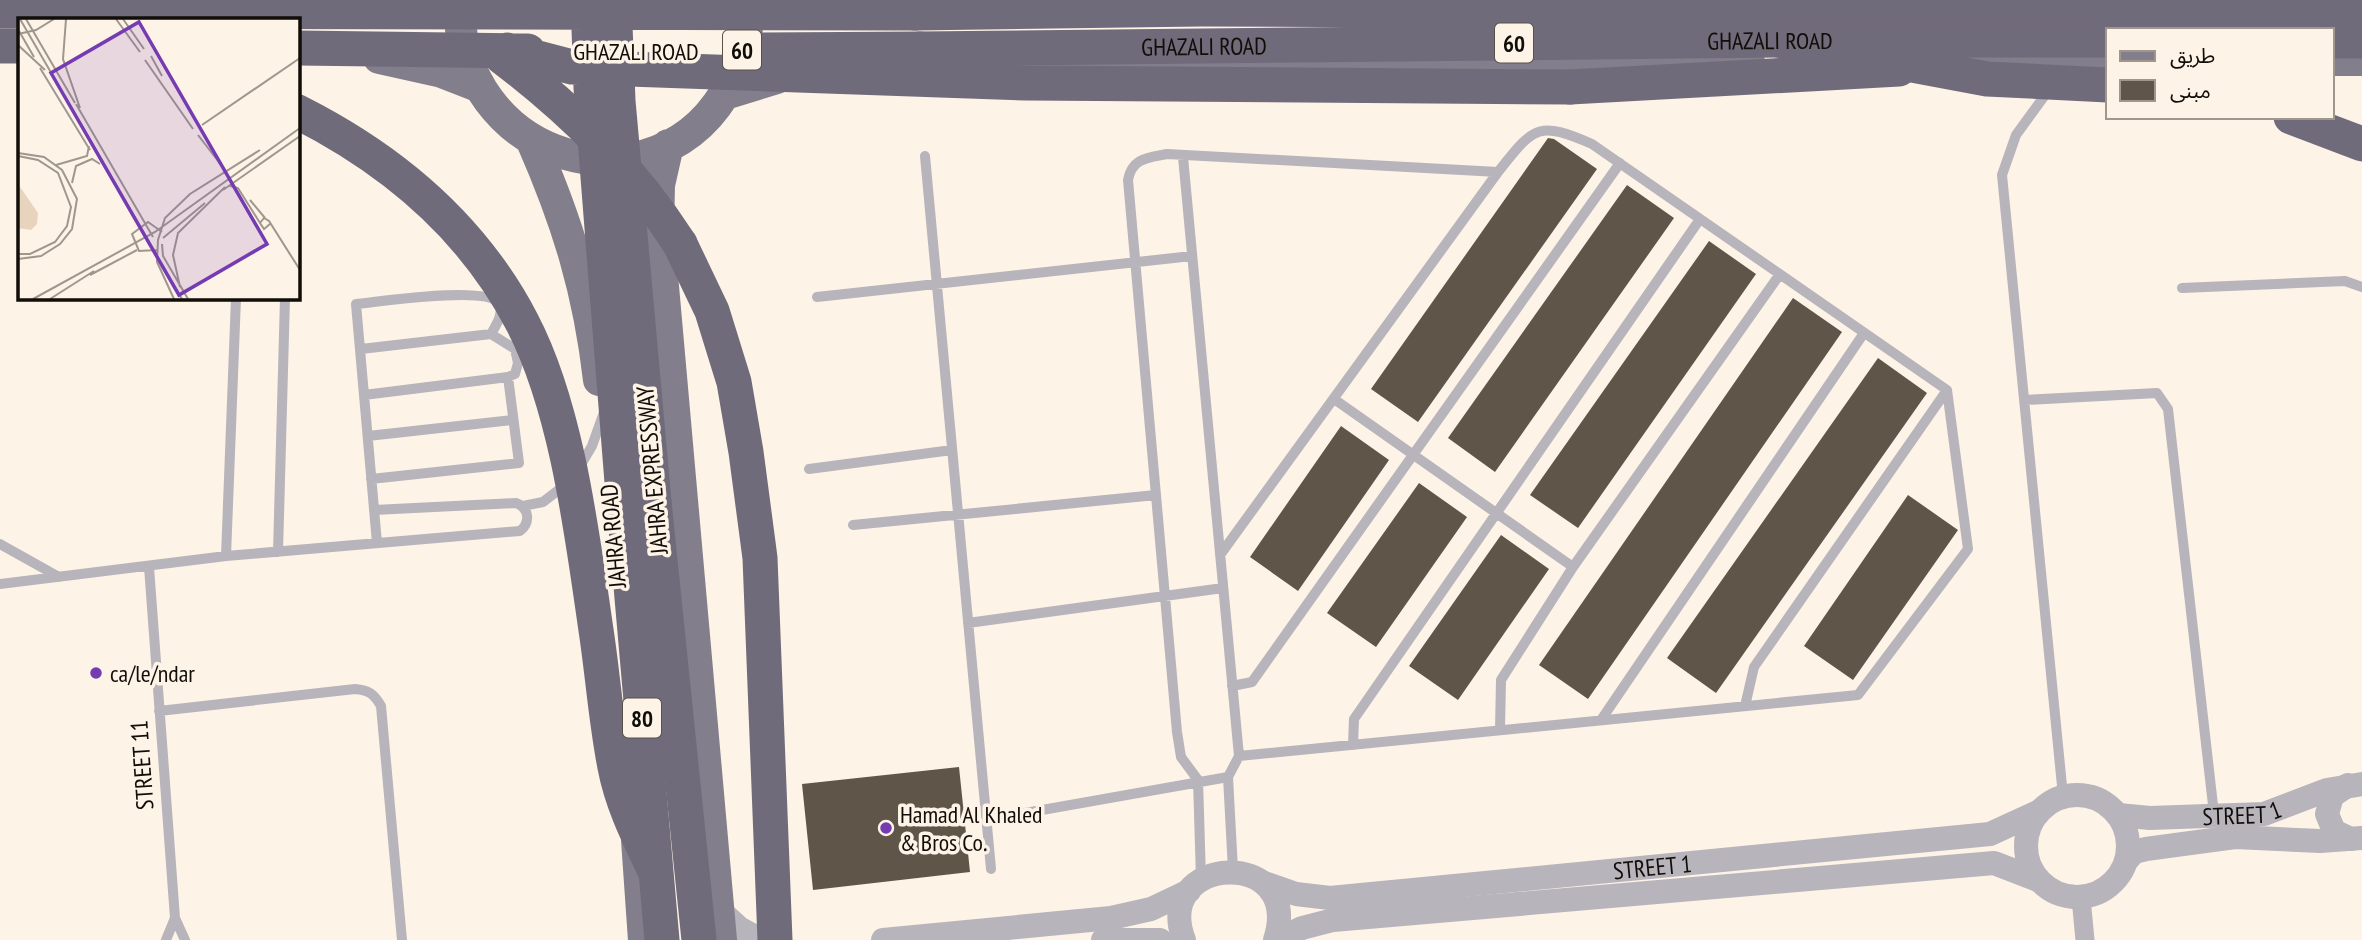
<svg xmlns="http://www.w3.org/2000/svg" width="2362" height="940" viewBox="0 0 2362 940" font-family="'PT Sans Narrow','Noto Sans Arabic',sans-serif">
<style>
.building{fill:#605549}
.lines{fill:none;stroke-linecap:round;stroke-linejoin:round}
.service{stroke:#b7b4bb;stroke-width:10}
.minor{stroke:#b7b4bb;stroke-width:19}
.tertiary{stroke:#b7b4bb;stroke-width:24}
.primary{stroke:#837e8b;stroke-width:32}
.motorway{stroke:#706b7a;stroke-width:35}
.motorway-bridge{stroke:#706b7a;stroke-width:35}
.poi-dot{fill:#753cb2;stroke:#fdf3e7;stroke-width:2.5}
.labels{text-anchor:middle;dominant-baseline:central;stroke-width:7;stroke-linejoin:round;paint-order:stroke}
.shield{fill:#fdf3e7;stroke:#58524b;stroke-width:2}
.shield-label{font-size:23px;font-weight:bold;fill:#110d08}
.street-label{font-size:24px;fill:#110d08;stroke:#fdf3e7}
.poi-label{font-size:24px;fill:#110d08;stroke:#fdf3e7;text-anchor:start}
.inset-road{fill:none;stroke:#9f978e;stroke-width:2}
.view{fill:#753cb2;fill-opacity:0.15;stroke:#753cb2;stroke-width:3.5}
.inset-edge{fill:none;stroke:#110d08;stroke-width:3.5}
</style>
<rect width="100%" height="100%" fill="#fdf3e7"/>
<!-- building -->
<path class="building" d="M1548,138L1554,139L1597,169L1418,422L1371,389Z
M1627,185L1674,218L1495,472L1448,438Z
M1709,241L1756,274L1578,528L1530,495Z
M1793,298L1842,332L1588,699L1539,665Z
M1878,358L1927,393L1716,693L1667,658Z
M1341,426L1389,460L1298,591L1250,557Z
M1419,483L1467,517L1376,647L1327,613Z
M1908,495L1958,530L1853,680L1804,646Z
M1501,535L1549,569L1458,700L1409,666Z
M959,767L970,872L813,890L802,784Z"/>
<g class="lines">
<!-- service -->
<path class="service" d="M2048,91L2016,135L2002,175L2063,796
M925,156L991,869
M1183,157L1239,756L1228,777L1233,870
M2182,288L2345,281L2362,287
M817,297L1192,256
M361,349L491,334L515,349L518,363L515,374L508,377L364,395
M1334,399L1573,567
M2025,400L2157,393L2168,409L2214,814
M368,436L513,420
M579,468L592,446L603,415
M809,469L952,450
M371,479L519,463L508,377
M523,506L543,502L565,485
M853,525L1156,495
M377,543L356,304C378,302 489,285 499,304C504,314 496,325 491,334
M0,544L59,577
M278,552L285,298
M1220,555L1498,172C1534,127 1537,120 1592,144L1947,390L1968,549L1858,695L1239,756
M226,556L236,298
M149,567L175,918L185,940
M0,584L226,556L520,531C531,522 529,508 516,503L374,510
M968,623L1223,588
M1232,686L1252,682L1620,163
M1745,706L1754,667L1947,390
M159,711L355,689C369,690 374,694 381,706L402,940
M1601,720L1864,333
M1500,730L1501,680L1573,567L1780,274
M1353,745L1354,719L1700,219
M986,820L1228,777
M1201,879L1198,780L1181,757L1177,732L1128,180C1132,158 1147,158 1167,154L1498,172
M166,940L175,918"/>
<!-- minor -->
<path class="minor" d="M2081,898L2085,940"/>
<!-- tertiary -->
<g class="tertiary">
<path d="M2348,785L2332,796L2327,814L2334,831L2351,839"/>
<circle cx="2077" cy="846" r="51"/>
<path id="s1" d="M2118,815L2150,818L2264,814L2327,790L2362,784"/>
<path d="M2127,860L2134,852L2146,849L2235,837L2320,841L2362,838"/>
<path id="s2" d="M1264,883L1296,894L1330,898L1990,834L2038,812"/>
<path d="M718,909L739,928L761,940"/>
<path d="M883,940L1111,918L1151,909L1189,891"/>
<path d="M1103,940H1160"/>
<path d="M1184,940C1151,854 1305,846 1275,940"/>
<path d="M1278,940L1302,928L1333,920L1994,863L2038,880"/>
</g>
<!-- primary -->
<path class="primary" d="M460,0C452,160 659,223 731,82C743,57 750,29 747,0
M379,58L442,72L478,86
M2332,60H2362
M1940,61L2108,60
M1002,66L1749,62
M725,94L777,78
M532,141C568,223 589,292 599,380
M668,145L659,185L658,230L721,940
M637,840L644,940"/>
<!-- motorway -->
<g class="motorway">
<path d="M915,13L1201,9L2362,14"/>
<path d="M2332,41H2362"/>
<path d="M0,46H19"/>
<path id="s3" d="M920,49L1778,40H2108"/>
<path d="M1570,87L1899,69"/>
<path d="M2291,117L2362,144"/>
<path d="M680,244L712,311L734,382L746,452L760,558L775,940"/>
<path d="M623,495L662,940"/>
<path d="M654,502L699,940"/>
</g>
<!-- motorway-bridge -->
<path class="motorway-bridge" d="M588,0L591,88L623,495
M614,0L618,101L654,502
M0,11L915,13
M1778,40L1987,79L2108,85
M298,48L528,51
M507,50L572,67L1026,83L1570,87
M745,50L920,49
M502,57C573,111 632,169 680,244
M298,112C393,160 472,226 522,322C567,408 582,534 596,630C603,676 606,722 615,767C622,804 639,837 655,871"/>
</g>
<!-- markers -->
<g class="poi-dot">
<circle cx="96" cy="673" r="7"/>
<circle cx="886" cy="828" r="7"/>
</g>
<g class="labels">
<!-- shield labels -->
<g class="shield">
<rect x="1495" y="23.5" width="38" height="39" rx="5"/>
<rect x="723" y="30.5" width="38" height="39" rx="5"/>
<rect x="623" y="698.5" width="38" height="39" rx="5"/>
</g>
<g class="shield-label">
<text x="1514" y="43">60</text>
<text x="742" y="50">60</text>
<text x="642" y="718">80</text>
</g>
<!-- street labels -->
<g class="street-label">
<text stroke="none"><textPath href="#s3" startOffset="850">GHAZALI ROAD</textPath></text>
<text stroke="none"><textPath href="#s3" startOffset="284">GHAZALI ROAD</textPath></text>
<text x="636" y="51">GHAZALI ROAD</text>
<text transform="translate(652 470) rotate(-95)">JAHRA EXPRESSWAY</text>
<text transform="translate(613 536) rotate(-95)">JAHRA ROAD</text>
<text transform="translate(142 765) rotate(-94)">STREET 11</text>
<text stroke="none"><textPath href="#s1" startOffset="124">STREET 1</textPath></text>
<text stroke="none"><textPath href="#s2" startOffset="392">STREET 1</textPath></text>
</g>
<!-- poi labels -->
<g class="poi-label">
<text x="110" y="673">ca/le/ndar</text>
<text x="900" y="814">Hamad Al Khaled<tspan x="900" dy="28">&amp; Bros Co.</tspan></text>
</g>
</g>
<!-- overview -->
<g transform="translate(18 18)">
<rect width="282" height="282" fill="#fdf3e7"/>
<path d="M0,166L20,195L19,206L13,212L0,210Z" fill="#e8d3bc"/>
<path class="inset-road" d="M2,1L164,281M8,1L57,85M48,1L45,41L62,90M98,1L122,34M105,1L126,31M1,13L16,39M0,16L18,12L36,1M0,27L27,52M133,38L144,58M127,42L175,111M22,50L72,132M58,86L135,219M184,107L282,40M180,117L207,152M0,135L26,139L44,152L59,181L54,211L42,226L23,238L0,241M0,138L20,142L40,155L53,189L49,208L37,224L12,236H0M38,147L69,138L71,128M54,165L58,148L74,141L82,146M212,168L220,170L242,205M205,172L282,118M232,182L247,200M252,206L246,211L242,205L246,200L251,203L282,252M145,220L187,185M144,226L145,238L170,281M139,232L121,233L114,216L130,204L144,214M72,257L119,232M162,269L155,237L160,215L207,169M15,281L137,214L282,110M32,281L76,253M156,281L139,244L140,222L147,200L172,176L242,132"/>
<path class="view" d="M121,4L249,226L161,277L33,55Z"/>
<rect width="282" height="282" class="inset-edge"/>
</g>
<!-- legend -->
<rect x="2106" y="28" width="228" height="91" fill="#fdf3e7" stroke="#9f978e" stroke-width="2"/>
<rect x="2120" y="51" width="35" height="10" fill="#837e8b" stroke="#9f978e" stroke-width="2"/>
<text x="2170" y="63" font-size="21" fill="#110d08">طريق</text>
<rect x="2120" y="80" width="35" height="21" fill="#605549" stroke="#9f978e" stroke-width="2"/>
<text x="2170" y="98" font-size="21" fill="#110d08">مبنى</text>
</svg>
